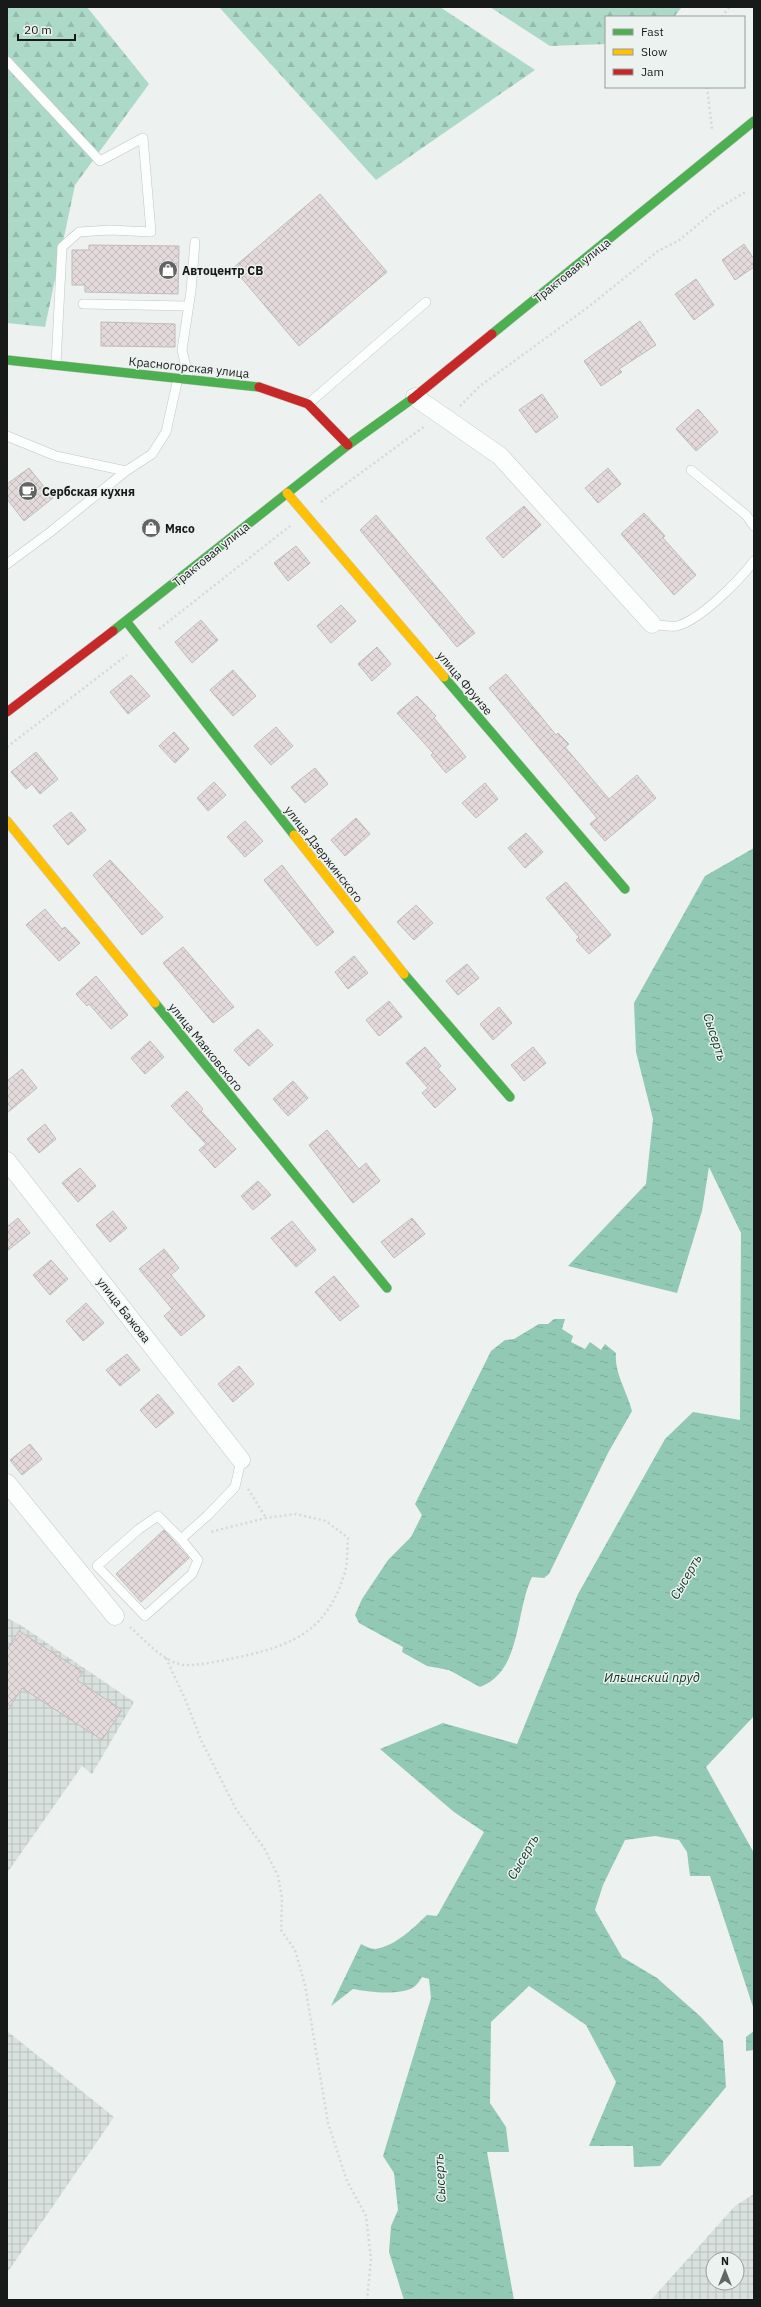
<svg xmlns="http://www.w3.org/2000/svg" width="761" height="2307" viewBox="0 0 761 2307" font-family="'IBM Plex Sans',sans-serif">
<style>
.industrial{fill:url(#industrial-grid);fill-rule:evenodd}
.forest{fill:url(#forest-firs)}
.water{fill:url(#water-ripples)}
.building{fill:url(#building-cross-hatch);stroke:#bdbdbc}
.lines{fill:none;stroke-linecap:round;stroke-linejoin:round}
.lane-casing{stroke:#c3c6c4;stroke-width:10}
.street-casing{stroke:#c3c6c4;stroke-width:19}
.fast-casing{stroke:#c3c6c4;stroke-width:10}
.slow-casing{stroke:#c3c6c4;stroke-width:10}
.jam-casing{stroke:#c3c6c4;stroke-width:10}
.path{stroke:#d7d8d7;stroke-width:2.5;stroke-dasharray:2 3;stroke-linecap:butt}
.lane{stroke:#fcfdfd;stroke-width:9}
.street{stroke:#fcfdfd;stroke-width:18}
.fast{stroke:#4caf50;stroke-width:9}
.slow{stroke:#ffc107;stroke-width:9}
.jam{stroke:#c62828;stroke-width:9}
.labels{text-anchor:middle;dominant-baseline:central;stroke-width:3;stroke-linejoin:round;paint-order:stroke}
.poi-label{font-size:12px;font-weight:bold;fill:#181a1a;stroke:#ecf2ef;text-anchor:start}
.street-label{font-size:12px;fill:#181a1a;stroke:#ecf2ef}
.water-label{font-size:13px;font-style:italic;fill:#0c3126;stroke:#ecf2ef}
</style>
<defs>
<pattern id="industrial-grid" width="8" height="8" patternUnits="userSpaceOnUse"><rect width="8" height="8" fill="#d8e1de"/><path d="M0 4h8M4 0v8" fill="none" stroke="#b9c0be"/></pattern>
<pattern id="forest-firs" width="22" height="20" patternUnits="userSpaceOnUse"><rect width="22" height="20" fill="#add9c8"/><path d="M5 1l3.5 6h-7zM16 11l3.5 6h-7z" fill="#94baab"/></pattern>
<pattern id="water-ripples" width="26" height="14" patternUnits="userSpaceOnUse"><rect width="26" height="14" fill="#91c9b5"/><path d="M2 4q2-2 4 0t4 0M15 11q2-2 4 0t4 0" fill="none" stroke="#7cac9b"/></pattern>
<pattern id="building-cross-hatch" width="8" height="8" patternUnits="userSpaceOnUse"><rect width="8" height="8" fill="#e4dadb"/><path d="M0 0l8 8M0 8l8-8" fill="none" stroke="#c3babb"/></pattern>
</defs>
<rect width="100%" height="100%" fill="#edf1ef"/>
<!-- industrial -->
<path class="industrial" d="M7,1618L22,1626L134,1702L92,1774L82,1766L7,1873Z
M7,2031L114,2117L7,2273Z
M754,2194V2300H651L735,2206ZM713,2259H737V2283H713Z"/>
<!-- forest -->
<path class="forest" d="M7,7H87L149,84L75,185L45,327L7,323Z
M219,7H440L535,70L376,180Z
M490,7H682L674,17H606V44L550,46Z"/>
<!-- water -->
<path class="water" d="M754,848V1716L706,1767L754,1853V2010L710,1876H690L687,1852L679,1840L655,1836L625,1840L603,1885L595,1910L622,1957L657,1978L701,2017L723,2041L726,2087L660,2166L634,2167L633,2146H589L616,2082L586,2025L529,1986L491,2022L490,2103L506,2127L509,2152H487L514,2300H404L389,2252L391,2226L398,2210L394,2173L383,2156L431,1998L429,1979L422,1977C420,1980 417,1985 414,1987C401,1996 368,1992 353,1989L331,2006L361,1944C365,1946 371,1949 375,1949C396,1946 413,1928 427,1915L437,1916L484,1832L454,1812L380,1749L443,1723L517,1744L578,1594L665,1439L693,1412L740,1420L741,1233L709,1167L702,1211L677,1293L568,1266L646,1184L653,1119L636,1052L634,1003L705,876Z
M554,1319H565L562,1329L573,1336L571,1342L585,1349L590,1342L601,1350L605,1344L616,1353C614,1373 627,1391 632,1411L608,1453L549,1574L544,1578L532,1577C515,1612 522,1671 480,1687L449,1670L427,1666L402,1652L403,1647L359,1623L355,1615L362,1599L388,1560L411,1537L422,1515L415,1504L491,1351L505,1340L514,1339L539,1324H548Z
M754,2031V2050L746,2051V2037Z"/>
<!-- building -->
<path class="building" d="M320,194L387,272L299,346L233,268Z
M744,244L754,259V267L735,280L722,260Z
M89,245L179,246L178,294L85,292V285H72V250H89Z
M696,279L714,305L694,320L675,294Z
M640,321L656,345L619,369L622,372L601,386L584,361Z
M101,322L175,324V347L101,346Z
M542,394L558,417L536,433L519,410Z
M698,409L718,432L696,451L676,429Z
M29,468L53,498L24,521L7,499V484Z
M608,468L621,484L598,503L585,488Z
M524,506L541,525L503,558L486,538Z
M644,513L665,536L663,538L696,575L674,595L621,534Z
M376,515L475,633L457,647L360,530Z
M296,546L310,563L288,581L274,563Z
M341,605L356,621L331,643L317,626Z
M201,620L218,640L192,663L175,642Z
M377,647L391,664L372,681L358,664Z
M233,670L256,696L233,716L210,690Z
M506,674L556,735L558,733L569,744L565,747L609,799L637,775L656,798L605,841L590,824L597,818L489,688Z
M131,675L150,696L128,714L110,692Z
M417,696L436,716L434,718L466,757L446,773L431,755L433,753L397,713Z
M276,727L293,746L271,765L254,746Z
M174,732L189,749L175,763L159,746Z
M36,752L58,779L40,794L32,784L26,789L11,772Z
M315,768L328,784L305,803L291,787Z
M214,782L226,795L208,811L197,798Z
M485,783L498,799L476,818L462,803Z
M71,812L86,830L68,845L53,826Z
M356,818L370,834L345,856L331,840Z
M245,821L263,841L245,857L227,837Z
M526,833L543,852L525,868L508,848Z
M110,860L163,917L142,935L93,875Z
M282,865L334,932L317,946L264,880Z
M566,882L611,935L589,954L576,940L579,937L546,898Z
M416,905L433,923L414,940L397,922Z
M45,909L62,929L65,927L80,943L59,961L26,925Z
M183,947L234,1007L213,1023L163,963Z
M354,956L368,973L348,989L335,972Z
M467,964L479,978L458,995L446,981Z
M96,976L128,1015L111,1029L89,1004L87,1006L76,994Z
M389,1001L402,1017L379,1036L366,1020Z
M499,1007L512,1023L493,1040L480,1024Z
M258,1029L273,1045L249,1066L234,1050Z
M150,1041L164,1057L145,1074L131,1058Z
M425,1047L441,1066L438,1069L456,1089L435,1108L422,1093L428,1088L406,1063Z
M533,1047L546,1063L524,1081L511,1065Z
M22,1069L37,1088L7,1113V1081Z
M293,1081L308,1098L288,1116L273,1099Z
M187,1091L203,1109L201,1111L236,1149L215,1168L199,1150L206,1144L171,1106Z
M45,1124L56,1139L39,1153L27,1139Z
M327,1130L359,1169L366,1163L380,1181L353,1203L309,1145Z
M80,1168L96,1186L78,1202L62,1183Z
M258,1181L271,1195L253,1210L241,1196Z
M113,1211L127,1228L110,1242L96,1225Z
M18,1218L30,1233L7,1251V1227Z
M412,1218L425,1234L394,1258L381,1242Z
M292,1221L316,1250L296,1267L271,1238Z
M164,1249L179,1268L171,1275L205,1316L181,1336L164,1316L172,1309L139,1269Z
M51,1260L68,1279L50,1295L33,1275Z
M334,1276L359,1306L340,1321L315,1292Z
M86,1303L104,1323L83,1341L66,1321Z
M127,1354L140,1370L120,1386L106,1370Z
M239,1366L254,1384L233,1402L218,1384Z
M158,1394L174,1413L156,1428L140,1410Z
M30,1444L42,1459L22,1475L10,1460Z
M164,1530L189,1558L141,1602L116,1574Z
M19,1631L83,1672L77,1680L122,1710L102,1740L22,1688L7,1711V1650Z"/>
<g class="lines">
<defs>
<path id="lane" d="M7,61L100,161L143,138L151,232L110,230L79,232L62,247L56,365
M83,304L188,306
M189,379L182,350L191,291L195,242
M308,404L426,302
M7,436L56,456L126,471
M691,470L746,515L754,526
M7,564L49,533L126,471L152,454L166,432L178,378
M652,624C659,625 670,627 677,626C700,620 739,581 754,561
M181,1539L158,1516L139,1529L97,1566L145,1616L192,1574L198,1560L181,1539L207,1516L235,1487L241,1460"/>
<path id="street" d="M415,397L500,456L652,624
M7,1161L241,1460
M7,1483L115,1616"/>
<path id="fast" d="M492,334L754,121
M7,360L259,387
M126,621L294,835
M113,631L348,445L412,399
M444,677L625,889
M404,974L510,1097
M155,1003L387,1288"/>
<path id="slow" d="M287,493L444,677
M7,821L155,1003
M294,835L404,974"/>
<path id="jam" d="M259,387L308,404L348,445
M412,399L492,334
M7,712L113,631"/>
</defs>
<!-- lane casing -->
<use href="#lane" class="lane-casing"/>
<!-- street casing -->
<use href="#street" class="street-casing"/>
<!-- fast casing -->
<use href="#fast" class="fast-casing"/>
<!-- slow casing -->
<use href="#slow" class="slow-casing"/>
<!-- jam casing -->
<use href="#jam" class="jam-casing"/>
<!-- path -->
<path class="path" d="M722,17L729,7
M707,87L712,129
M460,406L480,386L587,308L658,251L678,241L717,209L747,191
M321,502L425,426
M159,629L290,526
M7,747L127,655
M248,1489L266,1518
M130,1627C145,1640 163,1662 184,1665C199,1666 229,1659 244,1656C296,1644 327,1629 344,1575C348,1564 347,1550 348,1538L326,1521L296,1514L266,1518L210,1532
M166,1658L186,1701L201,1740L236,1809L264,1848L278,1876L282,1898L281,1930L295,1950L305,1985L328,2123L347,2181L366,2216L371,2259L367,2300"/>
<!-- lane -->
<use href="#lane" class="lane"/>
<!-- street -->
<use href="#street" class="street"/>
<!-- fast -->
<use href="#fast" class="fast"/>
<!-- slow -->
<use href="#slow" class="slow"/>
<!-- jam -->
<use href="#jam" class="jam"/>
</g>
<!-- icons -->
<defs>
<symbol id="shop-disc" viewBox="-11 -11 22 22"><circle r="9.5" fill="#636565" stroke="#ecf2ef"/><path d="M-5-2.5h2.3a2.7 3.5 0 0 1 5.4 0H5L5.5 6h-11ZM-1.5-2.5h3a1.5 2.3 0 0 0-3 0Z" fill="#fff"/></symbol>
<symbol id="cafe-disc" viewBox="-11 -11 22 22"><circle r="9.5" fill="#636565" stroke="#ecf2ef"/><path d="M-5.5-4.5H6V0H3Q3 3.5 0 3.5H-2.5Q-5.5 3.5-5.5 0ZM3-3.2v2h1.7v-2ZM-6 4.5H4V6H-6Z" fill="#fff"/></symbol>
</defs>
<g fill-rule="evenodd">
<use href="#shop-disc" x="157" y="259" width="22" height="22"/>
<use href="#cafe-disc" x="17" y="480" width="22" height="22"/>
<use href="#shop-disc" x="140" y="517" width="22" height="22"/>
</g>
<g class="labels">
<!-- poi labels -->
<g class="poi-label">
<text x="182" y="270">Автоцентр СВ</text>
<text x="42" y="491">Сербская кухня</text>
<text x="165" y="528">Мясо</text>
</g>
<!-- street labels -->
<g class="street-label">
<text transform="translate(572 270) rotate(-39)">Трактовая улица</text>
<text transform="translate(189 367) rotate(6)">Красногорская улица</text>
<text transform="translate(211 554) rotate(-39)">Трактовая улица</text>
<text transform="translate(465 683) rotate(50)">улица Фрунзе</text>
<text transform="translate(324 854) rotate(52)">улица Дзержинского</text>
<text transform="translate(206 1047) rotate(51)">улица Маяковского</text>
<text transform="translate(124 1310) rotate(52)">улица Бажова</text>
</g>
<!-- water labels -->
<g class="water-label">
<text transform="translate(715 1037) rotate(72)">Сысерть</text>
<text transform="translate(686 1577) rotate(-60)">Сысерть</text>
<text x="652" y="1677">Ильинский пруд</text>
<text transform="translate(523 1857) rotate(-60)">Сысерть</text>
<text transform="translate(440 2178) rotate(-93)">Сысерть</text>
</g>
</g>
<!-- border -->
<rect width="761" height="2307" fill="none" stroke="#181a1a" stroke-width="16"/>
<!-- legend -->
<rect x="605" y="16" width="140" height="72" fill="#ecf2ef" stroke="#979c9a"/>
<rect x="613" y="29" width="20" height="6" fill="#4caf50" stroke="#979c9a"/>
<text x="641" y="36" font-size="12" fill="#181a1a">Fast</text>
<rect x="613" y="49" width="20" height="6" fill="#ffc107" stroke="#979c9a"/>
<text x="641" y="56" font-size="12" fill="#181a1a">Slow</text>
<rect x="613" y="69" width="20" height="6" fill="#c62828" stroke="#979c9a"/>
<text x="641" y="76" font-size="12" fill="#181a1a">Jam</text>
<!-- north arrow -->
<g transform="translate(725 2271)"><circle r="19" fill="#ecf2ef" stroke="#979c9a"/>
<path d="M0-3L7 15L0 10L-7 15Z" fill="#636565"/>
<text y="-6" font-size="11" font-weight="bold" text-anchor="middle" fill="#181a1a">N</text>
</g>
<!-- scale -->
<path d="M18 34v6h57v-6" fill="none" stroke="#181a1a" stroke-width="2"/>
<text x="24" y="34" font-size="12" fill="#181a1a" stroke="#ecf2ef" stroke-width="3" paint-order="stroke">20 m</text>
</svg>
